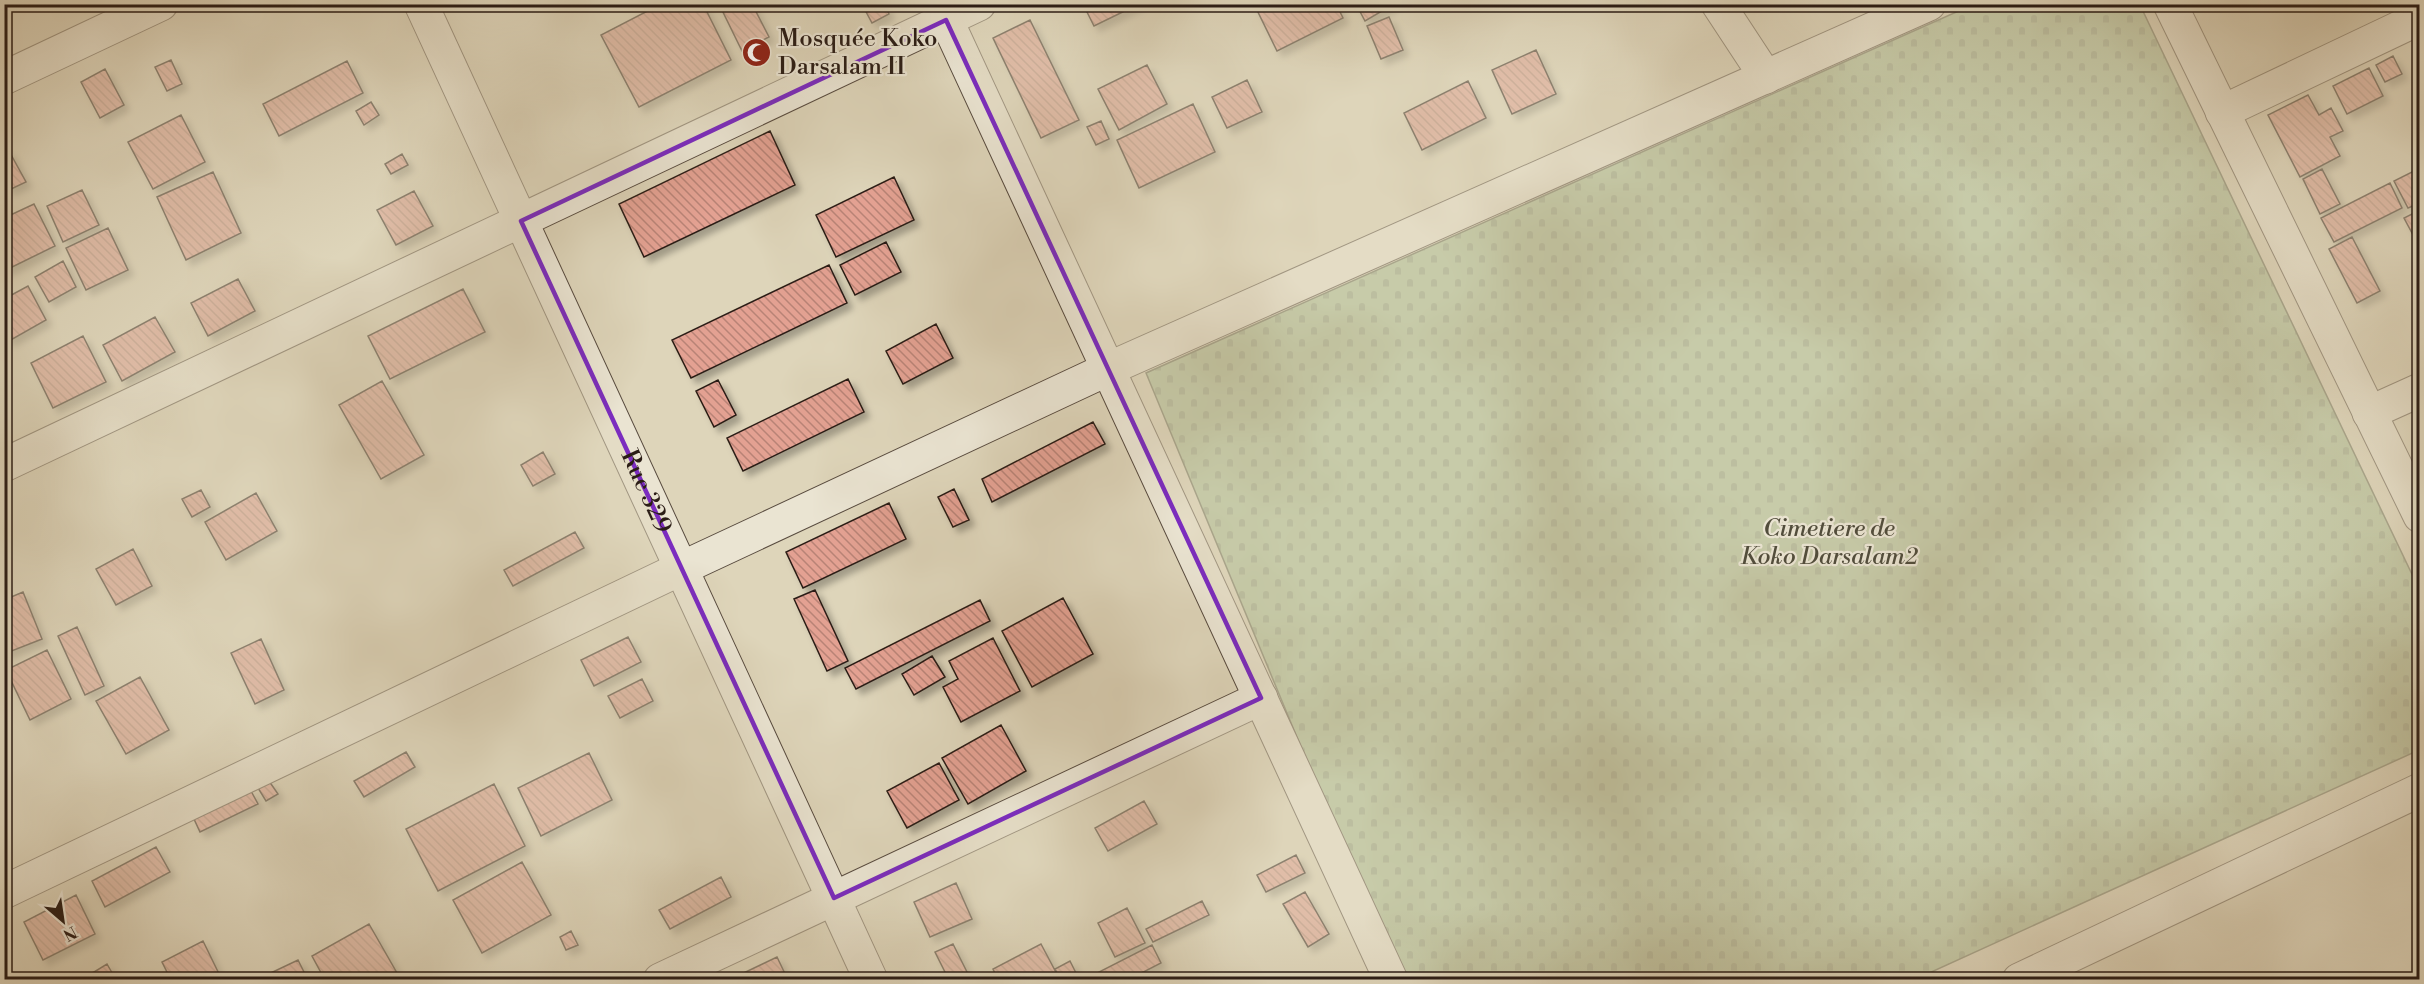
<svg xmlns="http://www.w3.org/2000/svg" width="2424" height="984" viewBox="0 0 2424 984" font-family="'Libre Bodoni',serif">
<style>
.cemetery{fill:url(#cemetery-stones);stroke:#6b6e56;stroke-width:1.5}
.building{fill:url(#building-back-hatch);stroke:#2b1d16;stroke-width:1.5;filter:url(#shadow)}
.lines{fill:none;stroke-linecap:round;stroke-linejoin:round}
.minor-casing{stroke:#584b3f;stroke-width:35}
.minor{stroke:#eae4d2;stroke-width:33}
.marked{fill:none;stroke:#7b2cbf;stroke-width:4.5;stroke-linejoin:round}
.labels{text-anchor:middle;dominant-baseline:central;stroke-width:4.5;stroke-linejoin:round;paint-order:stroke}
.poi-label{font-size:24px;fill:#2b1d16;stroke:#eae4d2;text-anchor:start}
.street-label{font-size:24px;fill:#2b1d16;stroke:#eae4d2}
.park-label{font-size:24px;font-style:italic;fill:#514d3c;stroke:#eae4d2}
</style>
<defs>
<pattern id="cemetery-stones" width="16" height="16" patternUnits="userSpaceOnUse" patternTransform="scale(1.5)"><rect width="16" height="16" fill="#abbe95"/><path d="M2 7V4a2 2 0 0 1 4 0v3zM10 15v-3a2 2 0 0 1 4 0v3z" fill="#93a380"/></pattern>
<pattern id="building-back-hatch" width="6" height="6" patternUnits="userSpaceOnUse" patternTransform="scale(1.5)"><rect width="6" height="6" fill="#e3a192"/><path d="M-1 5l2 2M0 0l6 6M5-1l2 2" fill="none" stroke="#b88376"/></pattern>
<filter id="shadow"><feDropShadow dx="5.5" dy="5.5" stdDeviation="3" flood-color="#0004"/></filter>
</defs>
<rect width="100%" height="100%" fill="#ded5ba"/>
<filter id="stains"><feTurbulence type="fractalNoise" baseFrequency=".00333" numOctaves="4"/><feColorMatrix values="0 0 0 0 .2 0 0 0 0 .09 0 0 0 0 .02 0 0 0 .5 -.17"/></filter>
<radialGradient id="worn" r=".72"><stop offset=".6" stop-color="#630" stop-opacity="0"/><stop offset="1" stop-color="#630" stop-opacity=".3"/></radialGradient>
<!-- cemetery -->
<path class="cemetery" d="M1972,5H2140L2419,589V750L1916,979H1407L1318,788L1146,373Z"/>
<!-- building -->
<path class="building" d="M661,4H703L731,60L639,107L601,35Z
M719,4H752L769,37L742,51Z
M870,4H884L889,14L872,23L864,8Z
M1083,4H1139L1094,26Z
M1254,4H1336L1343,18L1277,51Z
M1356,4H1394L1365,21Z
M1389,17L1403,50L1381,59L1367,26Z
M1030,20L1079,120L1041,138L993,38Z
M1536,50L1556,94L1512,114L1492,70Z
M2393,56L2402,74L2385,82L2376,65Z
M171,60L182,84L167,91L155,67Z
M347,61L363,93L279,136L263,104Z
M1147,65L1167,104L1119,130L1098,89Z
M2369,68L2383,96L2347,114L2333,86Z
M105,69L124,105L100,118L81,82Z
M1247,80L1262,112L1227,128L1212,97Z
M1468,81L1486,118L1422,150L1404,113Z
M2308,95L2319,115L2331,108L2343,131L2330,137L2340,156L2300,177L2268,115Z
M371,102L379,115L364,125L356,111Z
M1193,104L1215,152L1139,188L1117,140Z
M181,115L205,162L153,189L128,142Z
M1101,121L1109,139L1096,145L1087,127Z
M770,131L795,185L644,257L619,204Z
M9,151L26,182L9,190L4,182V153Z
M402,154L408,165L391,174L385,164Z
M2420,168V203L2408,208L2394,181Z
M2322,169L2340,204L2320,214L2303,179Z
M213,172L241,233L186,260L157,197Z
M894,177L914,220L836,257L816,215Z
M2390,183L2402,208L2334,242L2321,218Z
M82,190L99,225L63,242L47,206Z
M414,191L433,226L396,245L377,210Z
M34,204L55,246L4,271V218Z
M2420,210V248L2404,218Z
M108,228L128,270L86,290L66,248Z
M2352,237L2380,291L2357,303L2329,249Z
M886,242L901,272L855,295L840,265Z
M63,261L76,287L49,302L35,277Z
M829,265L847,303L691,378L672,340Z
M238,279L255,311L208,336L191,303Z
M28,286L46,320L9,341L4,332V299Z
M463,289L485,332L390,379L368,336Z
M155,317L175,352L122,381L103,345Z
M936,324L953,358L903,384L886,351Z
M83,336L106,382L53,408L31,363Z
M848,379L864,412L743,471L727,438Z
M718,380L736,415L714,427L696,391Z
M382,381L424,455L381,479L339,405Z
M1093,422L1105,444L992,502L982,479Z
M543,452L555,474L533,486L521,465Z
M954,489L969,520L953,527L938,497Z
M201,490L210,507L192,517L182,499Z
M256,493L277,531L226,560L205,522Z
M889,503L906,539L803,588L786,552Z
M575,532L584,548L513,586L504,570Z
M133,549L152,586L116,605L96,569Z
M815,590L848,661L827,671L794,599Z
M23,592L42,639L4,654V600Z
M1063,598L1093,654L1032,687L1002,631Z
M980,600L990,621L856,689L845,668Z
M77,627L104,686L85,695L58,636Z
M628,637L641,662L594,686L581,660Z
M993,638L1020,691L961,722L943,687L958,679L949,661Z
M261,639L284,690L255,704L231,653Z
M47,650L71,699L30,720L6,670Z
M932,656L945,677L914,695L902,674Z
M140,677L169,730L126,754L96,701Z
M642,679L653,701L620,718L608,696Z
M1001,725L1026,771L968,804L942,758Z
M406,752L415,767L364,797L354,781Z
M589,753L612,800L541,836L518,788Z
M939,763L959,800L907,828L887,791Z
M269,781L278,794L266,801L258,788Z
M494,784L525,846L438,891L406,829Z
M251,791L258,804L200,832L194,819Z
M1144,801L1157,824L1108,851L1095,828Z
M156,847L170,872L105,907L92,881Z
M1296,855L1305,873L1266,892L1257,875Z
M522,862L551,915L482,953L453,900Z
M721,877L731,897L670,929L659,910Z
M956,883L972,919L930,937L914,902Z
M1305,892L1329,934L1308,947L1283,904Z
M76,895L95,934L43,960L24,922Z
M1202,901L1209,915L1153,942L1146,929Z
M1127,908L1145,943L1115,957L1098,923Z
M369,924L401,980H325L312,956Z
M571,931L578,945L566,950L560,937Z
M203,941L222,980H171L162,962Z
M953,944L971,980H949L935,952Z
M1041,944L1060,980H998L993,969Z
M1152,945L1161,963L1128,980H1100L1097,973Z
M777,957L788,980H729Z
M298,960L308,980H256Z
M1070,961L1079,979L1061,980L1055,969Z
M107,964L115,978L92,980L89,975Z"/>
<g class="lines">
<defs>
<g id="minor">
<path id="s1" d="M421,4L871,980"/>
<path d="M939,4L1391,980"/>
<path d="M1718,4L1766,77"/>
<path d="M2170,4L2420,516"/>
<path d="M4,78L161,4"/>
<path d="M2222,112L2420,18"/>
<path d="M2369,413L2420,390"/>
<path d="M4,465L979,4"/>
<path d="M4,892L682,568L1108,369L1929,4"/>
<path d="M660,980L1261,698"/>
<path d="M2019,980L2420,790"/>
</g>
</defs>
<!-- minor casing -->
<use href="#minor" class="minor-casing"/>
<!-- minor -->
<use href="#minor" class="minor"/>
</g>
<!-- marked area -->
<path d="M0 0H2424V984H0ZM946,20L1261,698L834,898L521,221Z" fill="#ded5ba" fill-opacity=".55" fill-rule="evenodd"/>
<path class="marked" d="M946,20L1261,698L834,898L521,221Z"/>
<!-- icons -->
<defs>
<symbol id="mosque-disc" viewBox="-11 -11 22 22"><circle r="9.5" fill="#8f2418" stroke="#eae4d2"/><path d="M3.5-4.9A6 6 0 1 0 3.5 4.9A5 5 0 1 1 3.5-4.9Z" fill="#fff"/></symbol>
</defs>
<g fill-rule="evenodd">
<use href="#mosque-disc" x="740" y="36" width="33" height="33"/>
</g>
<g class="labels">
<!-- poi labels -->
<g class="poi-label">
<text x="778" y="39">Mosquée Koko<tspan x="778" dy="28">Darsalam II</tspan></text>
</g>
<!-- street labels -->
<g class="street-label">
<text stroke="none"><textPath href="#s1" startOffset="537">Rue 329</textPath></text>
</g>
<!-- park labels -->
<g class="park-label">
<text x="1829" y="529">Cimetiere de<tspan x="1829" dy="28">Koko Darsalam2</tspan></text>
</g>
</g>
<!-- margin -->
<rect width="2424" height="984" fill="none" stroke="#ded5ba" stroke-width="24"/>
<rect x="6" y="6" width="2412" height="972" fill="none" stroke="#2b1d16" stroke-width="3"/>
<rect x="12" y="12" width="2400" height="960" fill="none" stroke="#2b1d16" stroke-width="1.5"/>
<!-- north arrow -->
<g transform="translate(63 921) rotate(151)" stroke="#eae4d2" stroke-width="4.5" paint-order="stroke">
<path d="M0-4.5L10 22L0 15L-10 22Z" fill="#2b1d16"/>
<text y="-9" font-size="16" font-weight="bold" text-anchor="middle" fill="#2b1d16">N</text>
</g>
<rect width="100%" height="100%" filter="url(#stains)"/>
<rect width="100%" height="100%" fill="url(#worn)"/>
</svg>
